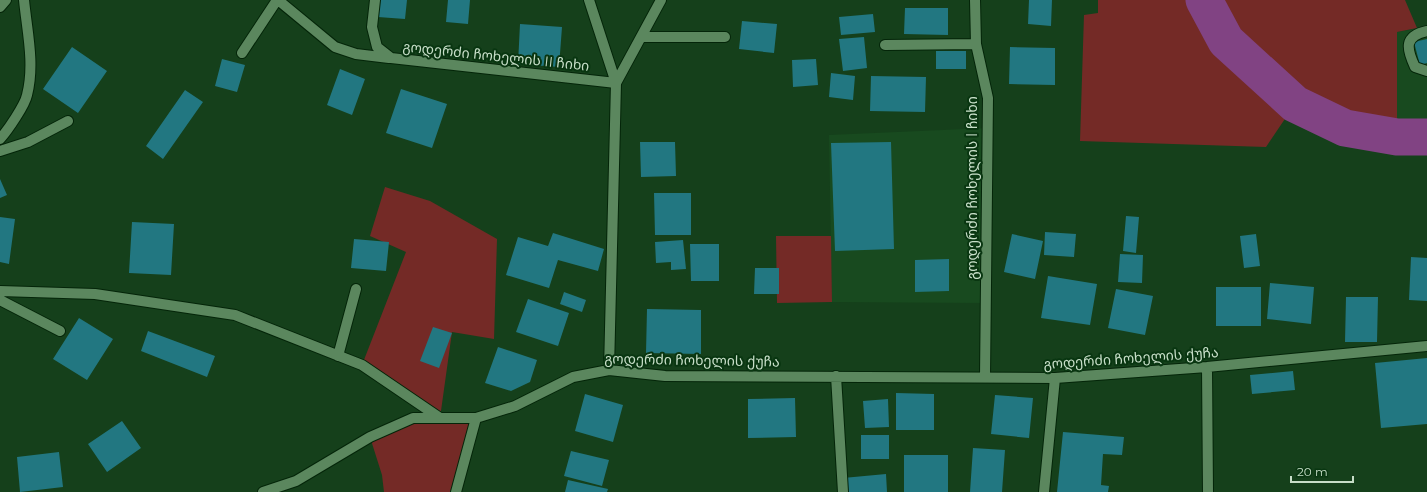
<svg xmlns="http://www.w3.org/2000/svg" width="1427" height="492" viewBox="0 0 1427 492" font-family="Montserrat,'Noto Sans Georgian',sans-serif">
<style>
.built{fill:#184a1f}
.green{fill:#742a26}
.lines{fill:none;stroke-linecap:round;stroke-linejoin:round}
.river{stroke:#814383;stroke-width:37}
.building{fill:#227781}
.minor-casing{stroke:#042509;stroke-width:12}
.minor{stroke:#5b875e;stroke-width:10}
.labels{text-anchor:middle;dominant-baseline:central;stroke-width:4;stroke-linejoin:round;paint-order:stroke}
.street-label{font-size:14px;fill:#c7dec8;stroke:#093611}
</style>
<rect width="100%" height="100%" fill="#15401b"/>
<!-- built -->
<path class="built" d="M1427,27V137H1397V32Z
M988,128L986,303L832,302L829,135Z"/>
<!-- green -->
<path class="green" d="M1098,0H1405L1417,28L1397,32V137L1345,128L1295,104L1266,147L1080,141L1084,15L1098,13Z
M385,187L430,201L497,239L494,339L452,332L440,418H476L456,492H384L382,475L370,437L413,418H439L362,365L406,252L370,236Z
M776,236H831L832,302L777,303Z"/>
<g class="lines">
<!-- river -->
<path class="river" d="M1204,0L1226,41L1295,104L1345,128L1397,137H1427"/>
</g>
<!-- building -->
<path class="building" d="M380,0H407L405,19L378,17Z
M448,0H470L468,24L446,22Z
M1029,0H1052L1051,26L1028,24Z
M905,8H948V35L904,34Z
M873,14L875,32L841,35L839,17Z
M742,21L777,24L774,53L739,49Z
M520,24L562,27L559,67L518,64Z
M864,37L867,68L843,71L839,39Z
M1427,39V63L1420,65L1414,42Z
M72,47L107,71L78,113L43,89Z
M1010,47L1055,48V85L1009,84Z
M936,51H966V69H936Z
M222,59L245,65L237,92L215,86Z
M816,59L818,85L793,87L792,60Z
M340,69L365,79L352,115L327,105Z
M831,73L855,76L853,100L829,97Z
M871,76L926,77L925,112L870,111Z
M401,89L447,104L432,148L386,133Z
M185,90L203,102L163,159L146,146Z
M640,142H675L676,176L641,177Z
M891,142L894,249L835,251L831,143Z
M0,179L7,195L0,198Z
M654,193H691V235H655Z
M1126,216L1139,217L1136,253L1123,251Z
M0,217L15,219L9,264L0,262Z
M132,222L174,224L171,275L129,273Z
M1045,232L1076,234L1074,257L1044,255Z
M553,233L604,249L598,271L558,260L549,288L506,275L518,237L548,246Z
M1012,234L1043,241L1035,279L1004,272Z
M1256,234L1260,266L1244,268L1240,236Z
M354,239L389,242L386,271L351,268Z
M683,240L686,269L671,270V262L656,263L655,242Z
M690,244H719V281H691Z
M1120,254L1143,255L1142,283L1118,282Z
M1411,257L1427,258V301L1409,300Z
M949,259V291L915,292V260Z
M755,268H779V294H754Z
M1048,276L1097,284L1090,325L1041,318Z
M1270,283L1314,287L1311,324L1267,319Z
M1216,287H1261V326H1216Z
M1116,289L1153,296L1145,335L1108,328Z
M564,292L586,300L582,312L560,304Z
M1346,297H1378L1377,342H1345Z
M528,299L569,313L558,346L516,332Z
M647,309L701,310V354L646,353Z
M79,318L113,339L87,380L53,359Z
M433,327L452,333L439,368L420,361Z
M148,331L215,356L207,377L141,351Z
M498,347L537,360L530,382L511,391L485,383Z
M1427,358V424L1381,428L1375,363Z
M1293,371L1295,390L1252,394L1250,375Z
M896,393L934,394V430H896Z
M585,394L623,405L613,442L575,431Z
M995,395L1033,398L1029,438L991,434Z
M795,398L796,437L748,438V399Z
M888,399L889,427L865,428L863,401Z
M122,421L141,448L107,472L88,444Z
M1063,432L1124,437L1122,455L1103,454L1101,485L1109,486L1108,492H1057Z
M861,435H889V459H861Z
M973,448L1005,450L1002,492H970Z
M571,451L609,460L602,486L564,476Z
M59,452L63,487L20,492L17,457Z
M904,455H948V492H904Z
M886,474L887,492H844L843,478Z
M568,480L608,489L607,492H565Z"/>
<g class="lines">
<defs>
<path id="minor" d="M278,0L335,47L356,54L389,58
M375,0L372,27L377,47L391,58L616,83L661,0
M589,0L616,83L609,370
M975,0L976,44L988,98L985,377
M0,7L6,0
M1427,31C1404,36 1406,48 1415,67L1427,71
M641,37H725
M885,45L976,44
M242,53L277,0
M0,139C8,130 25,105 27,95C35,64 27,31 24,0
M0,151L28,142L68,121
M0,291L95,294L235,315L362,365L440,418
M0,300L60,331
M338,356L356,289
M1207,367L1208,492
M836,376L843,492
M263,492L296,481L370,437L413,418H476L515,406L573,377L609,370L665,376L1055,378L1207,367L1427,346
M456,492L476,418
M1044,492L1055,378"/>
</defs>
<!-- minor casing -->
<use href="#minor" class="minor-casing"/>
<!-- minor -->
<use href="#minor" class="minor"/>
</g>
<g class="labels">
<!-- street labels -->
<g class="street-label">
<text transform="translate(496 56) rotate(6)">გოდერძი ჩოხელის II ჩიხი</text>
<text transform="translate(972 188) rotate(-90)">გოდერძი ჩოხელის I ჩიხი</text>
<text transform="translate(1131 358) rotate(-4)">გოდერძი ჩოხელის ქუჩა</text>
<text transform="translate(692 360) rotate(1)">გოდერძი ჩოხელის ქუჩა</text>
</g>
</g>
<!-- scale -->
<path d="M1291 476v6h62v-6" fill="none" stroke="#c7dec8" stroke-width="2"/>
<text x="1297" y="476" font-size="12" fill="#c7dec8" stroke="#093611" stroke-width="3" paint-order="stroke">20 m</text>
</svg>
